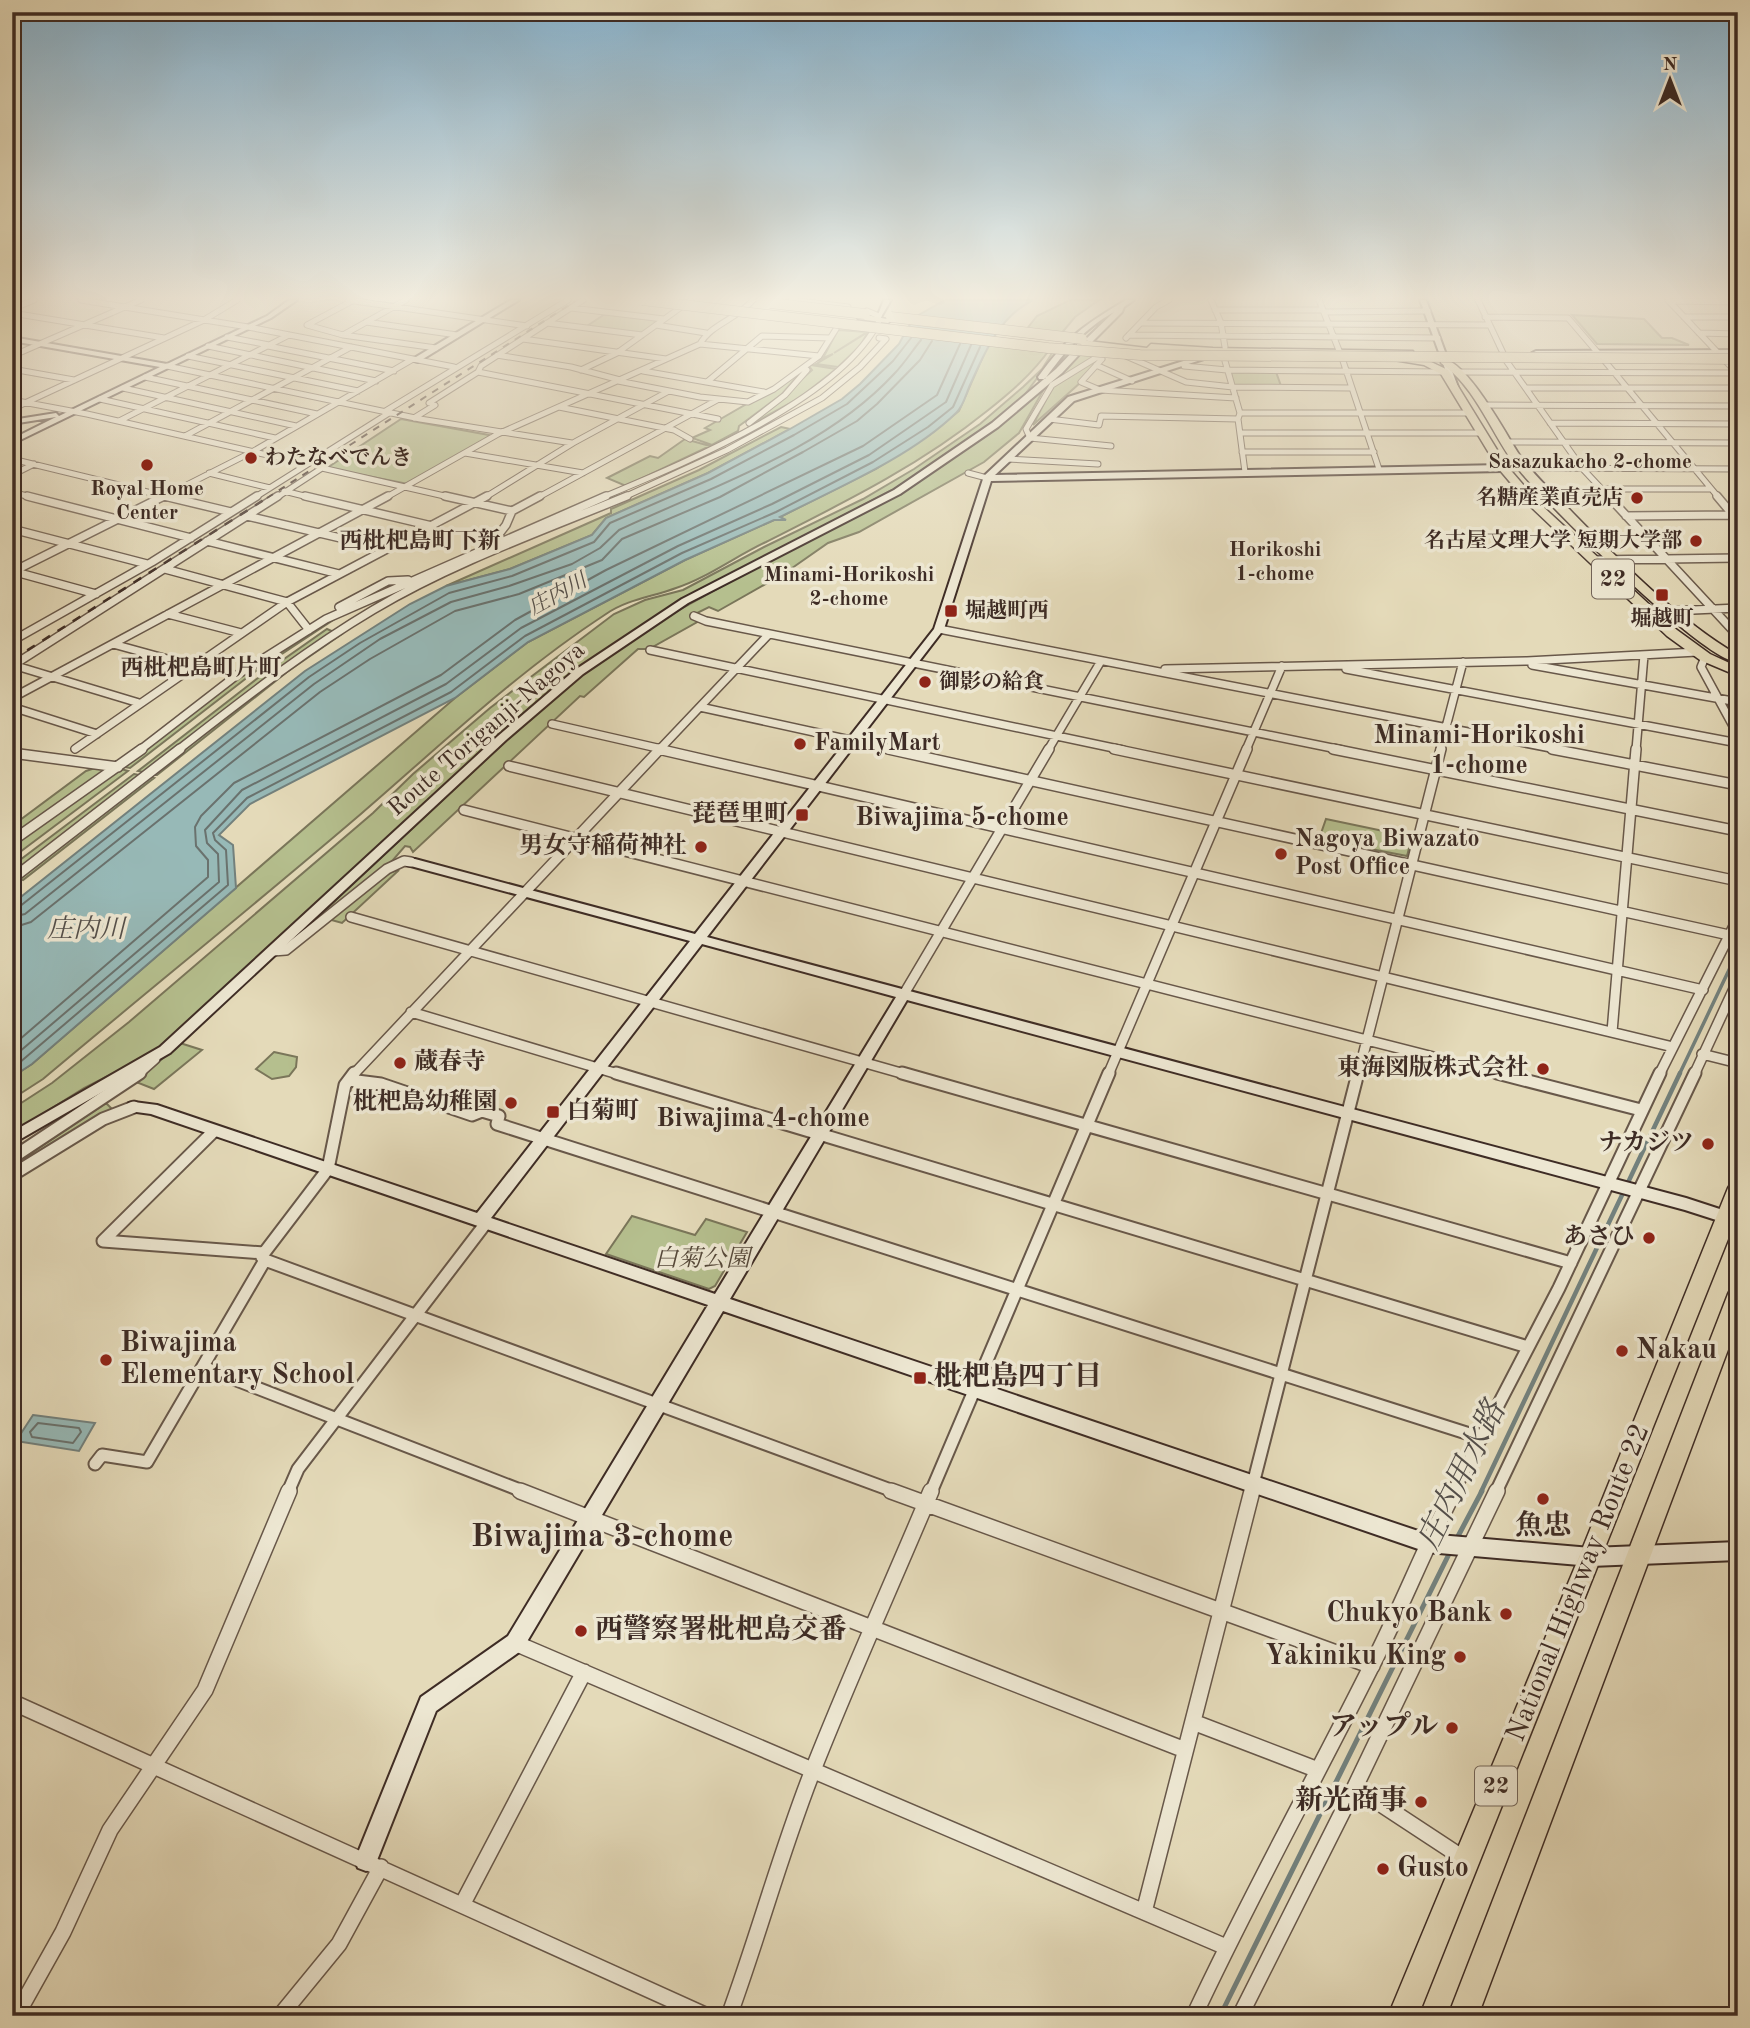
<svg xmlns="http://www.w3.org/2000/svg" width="1750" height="2028" viewBox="0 0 1750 2028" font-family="'Old Standard TT','Noto Serif JP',serif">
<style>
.green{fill:#b5bf8e;stroke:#7a765a;stroke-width:2}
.water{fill:#97b9b7;stroke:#73817d;stroke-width:2}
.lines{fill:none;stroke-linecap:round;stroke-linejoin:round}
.shore{stroke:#6a726e;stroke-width:2}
.stream-far2{stroke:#73817d;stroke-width:3.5}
.stream-far1{stroke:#73817d;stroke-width:4.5}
.stream{stroke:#73817d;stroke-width:5}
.street-far4-casing{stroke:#68584a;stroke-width:7}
.street-far3-casing{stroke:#68584a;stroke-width:10}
.street-far2-casing{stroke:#68584a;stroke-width:12}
.street-far1-casing{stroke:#68584a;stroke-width:15}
.street-casing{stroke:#68584a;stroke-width:18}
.secondary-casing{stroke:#3e2c25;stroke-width:4}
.highway-casing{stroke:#3e2c25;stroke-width:3}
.street-far4{stroke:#ede7d2;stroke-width:5}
.street-far3{stroke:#ede7d2;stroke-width:7}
.street-far2{stroke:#ede7d2;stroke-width:9}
.street-far1{stroke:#ede7d2;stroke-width:11}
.street{stroke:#ede7d2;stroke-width:15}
.secondary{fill:#ede7d2;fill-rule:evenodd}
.highway{fill:#e4dab9;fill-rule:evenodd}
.rail-far1{stroke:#3e2c25;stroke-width:2;stroke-dasharray:7 7;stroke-linecap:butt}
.rail{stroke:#3e2c25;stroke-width:2.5;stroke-dasharray:9 9;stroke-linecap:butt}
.highway-bridge-casing{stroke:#3e2c25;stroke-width:11;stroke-linecap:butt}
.highway-bridge{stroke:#e4dab9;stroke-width:10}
.poi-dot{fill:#8f2418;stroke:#ede7d2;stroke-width:2.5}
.labels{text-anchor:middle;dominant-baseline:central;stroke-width:7;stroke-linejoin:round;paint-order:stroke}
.far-poi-label{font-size:21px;font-weight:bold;fill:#3e2c25;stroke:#ede7d2;text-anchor:start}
.far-neighbourhood-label{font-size:21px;font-weight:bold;fill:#3e2c25;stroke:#ede7d2}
.far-water-label{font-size:21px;font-style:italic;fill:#544f4a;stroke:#ede7d2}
.far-quarter-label{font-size:23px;font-weight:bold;fill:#3e2c25;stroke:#ede7d2}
.shield{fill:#ede7d2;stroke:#726459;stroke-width:2}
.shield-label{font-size:23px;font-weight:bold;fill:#3e2c25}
.street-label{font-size:24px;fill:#3e2c25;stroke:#ede7d2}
.poi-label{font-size:24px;font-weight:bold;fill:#3e2c25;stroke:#ede7d2;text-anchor:end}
.park-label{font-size:24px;font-style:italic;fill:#56493a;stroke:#ede7d2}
.neighbourhood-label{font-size:26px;font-weight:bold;fill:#3e2c25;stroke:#ede7d2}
.water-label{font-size:26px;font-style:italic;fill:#544f4a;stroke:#ede7d2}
.near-poi-label{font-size:28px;font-weight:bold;fill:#3e2c25;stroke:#ede7d2;text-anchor:start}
.near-street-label{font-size:28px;fill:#3e2c25;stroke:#ede7d2}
.near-water-label{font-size:32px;font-style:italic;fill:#544f4a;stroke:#ede7d2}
.near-neighbourhood-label{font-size:32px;font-weight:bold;fill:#3e2c25;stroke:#ede7d2}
</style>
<rect width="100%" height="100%" fill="#e4dab9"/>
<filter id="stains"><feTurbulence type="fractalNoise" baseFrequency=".00286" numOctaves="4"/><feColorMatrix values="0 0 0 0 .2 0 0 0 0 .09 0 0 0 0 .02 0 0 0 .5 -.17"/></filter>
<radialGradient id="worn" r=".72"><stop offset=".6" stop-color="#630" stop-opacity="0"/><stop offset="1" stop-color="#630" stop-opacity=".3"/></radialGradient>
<!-- green -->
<path class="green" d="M1070,300H1099L1075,317L1061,334L1026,330L1037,316Z
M605,314L659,321L642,333L587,326Z
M1572,315L1644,319L1662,338H1672L1689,345L1597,344Z
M838,330L867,332L834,353L868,332L860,346L838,367L816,364L833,354L816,361L824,356Z
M989,343L1050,349C1032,374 1011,392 987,411C919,466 843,503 766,542C736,556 707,578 676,588C652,597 628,599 606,614C517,672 442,744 362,813C257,903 149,990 43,1079L12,1099V1077L32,1064L455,698L528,642L685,560L774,520H779L780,517L876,469L932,433L959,411Z
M1054,350L1103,353L1081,382L1033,425L1052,388V385L1043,383L1052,365L1038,377L1020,401L955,451L896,488L681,600L570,674L496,736L408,821L157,1051L84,1088L12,1133V1109L52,1083L129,1022L373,813L413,774L490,708L614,614L645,600L683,590L764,547L863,499L914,469L980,424L1023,387L1042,369Z
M811,365L836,369L798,399L750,425L812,370L809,366Z
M1231,372H1276L1281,386L1233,385Z
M800,373L782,394L739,426L738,431L712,445L692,438L710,430L705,428Z
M1041,389H1044L1019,433L984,462L859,532L828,543L785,573L718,611L709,607L693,615L699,621L649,649H638L584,697L580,696L413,852L410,847L405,846L393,860L292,941L509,738L581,676L655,623L786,551L876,506L961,453Z
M401,419L489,435L490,436L408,484L327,468Z
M781,427L790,429L708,473L606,518L592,535L510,569L446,586L611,513V509L699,470Z
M685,439L710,446L626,486L607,478L650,456L658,458Z
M347,611L253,673L130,768L124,767L231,683Z
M327,629L334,632L148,773L138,771L267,671Z
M338,633L342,634L287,672L157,775H152L284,670Z
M98,767L106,768L104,773L12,838V826L86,771Z
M121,769L128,771L12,858V844Z
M134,774L144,776L12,877V866Z
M149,777L154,778L23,880L18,878Z
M1326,819L1412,837L1407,856L1319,839Z
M399,870L342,923L328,919L391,872Z
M180,1043L202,1050L154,1089L136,1082Z
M274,1052L297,1057L296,1067L289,1076L272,1079L256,1069Z
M106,1103L114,1111L12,1169V1166Z
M632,1216L695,1235L706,1219L747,1232L715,1286L709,1289L606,1254Z"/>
<!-- water -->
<path class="water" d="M945,300H1033C999,317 985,352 970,385C966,394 963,407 956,413C911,457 837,488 780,517L786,520H774L685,560L528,642L455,698L250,804L219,835L233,845L236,888L32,1064L12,1077V904L305,671L410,604L446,586L510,569L592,535L606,518L708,473L790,429L842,399L860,384L899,344L908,327L917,316Z
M33,1415L95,1423L79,1451L16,1441Z"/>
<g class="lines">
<!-- shore -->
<path class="shore" d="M12,908L19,907L309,677L360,643L449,593L512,576L594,542L610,523L711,479L794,435L847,404L893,361L911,338
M12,917L25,914L314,684L380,639L451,602L509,586L572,564L600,548L619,530C712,486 823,451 894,374C904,364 912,351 921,340
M12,928L31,922L320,692L370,659L455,611L519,594L602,560L622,539L720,497L803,452L857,421L877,404L920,360L932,341
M12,1046L208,877V860L196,846L195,827L201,816L234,783L441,675L515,620L606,570L863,446L937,395L960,344
M12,1058L219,882L218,854L207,843L205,830L242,790L446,684L521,628L678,546L772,504L869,455L946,402L971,345
M12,1069L228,885L226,850L215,840L213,833L247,798L451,692L525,636L682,553L776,512L873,462L928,427L953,407L980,347
M38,1423L79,1428L81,1432L73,1443L32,1437L30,1432Z"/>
<!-- stream-far2 -->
<path class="stream-far2" d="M1679,1075L1738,951"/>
<!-- stream-far1 -->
<path class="stream-far1" d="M1481,1492L1680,1073"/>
<!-- stream -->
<path class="stream" d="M1456,1540L1482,1491
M1220,2016L1451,1550"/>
<defs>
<path id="street-far4" d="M81,300L248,327L454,367
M348,300L527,326
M406,300L343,335L436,348
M791,300L848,307
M1211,300L1221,323L1225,347
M1319,300L1342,358L1379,469
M1478,300L1503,353
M1668,300L1737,373
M1669,301L1738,302
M571,308L664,319
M12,309L34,300
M1215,310H1323
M867,311L879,316
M1324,312L1428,311
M12,313L164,338
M1485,317L1568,318L1598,353
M1684,317H1738
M366,322L457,335
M547,323L642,335
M1143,323L1488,325
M656,325L706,333
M1699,333L1738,334
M343,335L307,325L352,301
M1129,335L1438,338
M227,337L269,345
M1126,338L1156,307L1169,300
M523,339L666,359
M700,344C711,324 736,320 753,300
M208,346L376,381
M268,346L394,371
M1107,351L1052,385L1026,429L1030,438L1111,446
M497,355L571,367L620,380
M12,356L141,300
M188,356L358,391
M1126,356L1186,382L1233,387L1351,388
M1102,359L1081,382L1100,390L1236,398
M1505,359L1582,468L1610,498
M1603,359L1719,498
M1225,361L1240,413L1238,419L1245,472
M1096,365L1132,381
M167,366L420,419L572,443
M1184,366L1227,370L1445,372
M12,369L74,380
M581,370L617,353L691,300
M643,371L764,392
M478,372L718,419
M1460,372L1737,373
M145,377L317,414
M618,381L700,397L748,402L774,389L819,356L836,329L837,324L828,323
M707,382L762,336L830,338
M123,388L296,426
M1526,388H1738
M100,399L275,438
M12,400L87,414L307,464
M1482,405L1738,406
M559,407L674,430L690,439
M12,409L204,320L237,300
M384,412L568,300
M1240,413H1471
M414,418L435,405L429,403L478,372L481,366L583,300
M1049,419L1099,425L1101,416L1238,419
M119,421L289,335
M749,423L785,395L807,370
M1550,423L1738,424
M1241,433H1480
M185,436L351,347
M1505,442L1738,443
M1242,452H1374
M465,453L583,473
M12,459L172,498
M1007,459L1098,464
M1503,468L1738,469
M209,473L270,488
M968,473L987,478
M12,475L34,464
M1601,489H1711
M284,491L312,498
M12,492L34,498
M161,498L252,452L413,359
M254,498L389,413
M276,498L322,468L453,498
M385,498L498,434L700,344L819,356
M484,498L573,443L667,392
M537,498L717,400
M601,498C682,464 840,400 879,321
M622,498L727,450L822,398L860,367L886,339L879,338"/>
<path id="street-far3" d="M27,496L191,538
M164,496L231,512
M305,496L432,526
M445,496L512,511
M1608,496L1738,636
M1717,496L1738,521
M247,516L387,549
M1626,516L1733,515
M12,529L147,564
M207,541L339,574
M492,543L506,525L512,511L540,496
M1593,560L1738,558
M165,569L287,602L309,630
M12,571L96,594
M12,572L164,496
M339,607L388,581L408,580
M1671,611L1738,608
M168,614L241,633
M694,616L706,621L1342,750
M939,629L1561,750
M12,641L152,562L257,496
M113,644L193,666
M650,650L1123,750
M1705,657L1701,667L1738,735
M13,665L139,703
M1532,665L1738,702
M12,666L278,496
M1165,669L1527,661L1697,652
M1346,669L1738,743
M12,698L388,496
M12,707L97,734
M700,707L896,750
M552,724L666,750
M75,749L287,602L487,496
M140,750L237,675L326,619L606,496
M178,750C241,701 304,651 373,610C452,563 542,531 627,496
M659,750L769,634
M1048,750L1101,661
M1246,750L1282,666
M1440,750L1463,662
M1636,750L1644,655"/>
<path id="street-far2" d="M658,749L1703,990
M888,749L1738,937
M1114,749L1738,881
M1333,749L1738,831
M1552,749L1738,785
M12,753L118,767
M509,766L1673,1047
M464,810L1504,1075
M12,841L142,749
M12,879L180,749
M351,917L908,1075
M273,951L286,950L387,869L404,861L411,862
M904,994L1049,749
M411,1012L621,1075
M1612,1032L1636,749
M1702,1054L1738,1063
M137,1075L155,1059
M353,1075L660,749
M1108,1075L1247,749
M1358,1075L1441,749
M1659,1075L1738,918
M1694,1075L1738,980"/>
<path id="street-far1" d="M616,1073L1528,1347
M902,1073L1571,1263
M1497,1073L1641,1110
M349,1080L381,1084L472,1115L482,1111L499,1116L497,1124L1482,1438
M12,1158L140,1073
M12,1175L103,1119L134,1107
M103,1241L264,1253L262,1257L265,1260L896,1492
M103,1241L213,1132
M264,1253L328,1169L345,1085L354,1073
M203,1367L525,1492
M95,1464L102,1455L147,1462L265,1260
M288,1492L298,1469L486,1223
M931,1492L1109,1073
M1251,1492L1358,1073
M1453,1492L1559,1288L1660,1073
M1496,1492L1695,1073"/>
<path id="street" d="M520,1491L1185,1750
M891,1491L1372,1666
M515,1643L1226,1947
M12,1702L707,2016
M1193,1722L1318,1770
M1355,1787L1466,1860
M462,1905L584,1672
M1144,1912L1252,1491
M16,2016L63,1932L110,1830L205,1690L289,1491
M280,2016L339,1944L381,1867
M729,2016C759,1934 781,1851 813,1770C850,1676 892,1584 931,1491
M1194,2016C1249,1898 1312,1785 1370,1669C1400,1611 1424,1549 1454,1491
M1240,2016L1355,1787L1497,1491"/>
<path id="secondary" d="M289,300H297L271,318L12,444V439L56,417L12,424V420L56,413L59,416L160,367L12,341V337L167,364L267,316Z
M511,300H519L418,362L411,360Z
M884,300H891L881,317H877Z
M1126,300H1134L1124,307L1122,312L1092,342L1085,340L1114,312C1084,329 1065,351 1045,379H1039L1038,377C1068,336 1083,326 1126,300Z
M1420,300H1426L1459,390L1452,388Z
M1082,342L1089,344L1062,373L998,427L900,494L688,603L583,674L506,740L170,1053L12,1144V1132L160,1047L498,736L575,670L682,599L894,490L992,423L1056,369Z
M1738,350V354L1536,355L1532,353L1536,351Z
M1206,354L1213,356L1074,401L995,475L1503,465L1507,468L1503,471L991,481L944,629L707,937L1686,1198L1738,1215V1227L1685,1210L907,1000L730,1299L1427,1534L1591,1548L1738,1542V1560L1591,1566L1427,1552L723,1311L522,1650L436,1711L374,1868L366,1871L358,1868L355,1860L421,1697L508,1636L708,1305L151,1114L129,1111L127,1107L129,1103L134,1102L157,1105L477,1213L690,941L407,865L405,862L407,859H415L695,934L934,629L984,476L1068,397ZM702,944L896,997L715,1294L491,1218Z"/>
<path id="highway" d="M861,314L892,320L888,323L858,319L857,317Z
M1080,340L1147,348L1151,344L1213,348L1413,351V355L1400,356L1429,361L1448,370L1507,466L1539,503L1677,630L1710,654L1738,667V676L1700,660L1667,636L1531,507L1498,468L1441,374L1424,365L1394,360L1395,356L1165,351L1168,353L1163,356L1077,345V341Z
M1441,359C1465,357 1506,434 1519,454C1534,476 1555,494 1573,513C1622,563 1678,620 1738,655V662C1705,663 1545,502 1519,470C1492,436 1477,388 1441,363Z
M1738,1181V1214L1418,2016H1388L1579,1557L1728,1188L1731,1183Z
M1738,1286V1323L1478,2016H1448L1728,1294L1731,1288Z"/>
</defs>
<!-- street-far4 casing -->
<use href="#street-far4" class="street-far4-casing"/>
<!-- street-far3 casing -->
<use href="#street-far3" class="street-far3-casing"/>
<!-- street-far2 casing -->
<use href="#street-far2" class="street-far2-casing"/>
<!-- street-far1 casing -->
<use href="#street-far1" class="street-far1-casing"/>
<!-- street casing -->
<use href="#street" class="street-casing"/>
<!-- secondary casing -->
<use href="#secondary" class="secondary-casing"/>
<!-- highway casing -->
<use href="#highway" class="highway-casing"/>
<!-- street-far4 -->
<use href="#street-far4" class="street-far4"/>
<!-- street-far3 -->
<use href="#street-far3" class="street-far3"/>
<!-- street-far2 -->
<use href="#street-far2" class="street-far2"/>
<!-- street-far1 -->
<use href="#street-far1" class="street-far1"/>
<!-- street -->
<use href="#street" class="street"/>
<!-- secondary -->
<use href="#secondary" class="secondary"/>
<!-- highway -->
<use href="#highway" class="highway"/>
<!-- rail-far1 -->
<path class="rail-far1" d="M267,498L577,300"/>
<!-- rail -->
<path class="rail" d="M12,660L270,496"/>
<defs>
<path id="highway-bridge" d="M642,300L1048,348L1140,355L1738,359
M770,303L865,314
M891,317L1082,339"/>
</defs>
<!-- highway-bridge casing -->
<use href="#highway-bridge" class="highway-bridge-casing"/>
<!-- highway-bridge -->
<use href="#highway-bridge" class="highway-bridge"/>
</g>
<!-- sky -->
<linearGradient id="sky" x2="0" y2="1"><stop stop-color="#87b6d4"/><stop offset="0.51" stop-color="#f3eee0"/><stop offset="1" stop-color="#f3eee0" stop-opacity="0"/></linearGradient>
<rect width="1750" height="584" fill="url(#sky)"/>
<!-- markers -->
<g class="poi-dot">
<circle cx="251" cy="458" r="7"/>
<circle cx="147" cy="465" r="7"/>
<circle cx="1637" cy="498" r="7"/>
<circle cx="1696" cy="541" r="7"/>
<rect x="1655" y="588" width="14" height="14" rx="3.5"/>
<rect x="944" y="604" width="14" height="14" rx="3.5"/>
<circle cx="925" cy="682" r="7"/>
<circle cx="800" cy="744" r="7"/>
<rect x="795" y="808" width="14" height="14" rx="3.5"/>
<circle cx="701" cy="847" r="7"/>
<circle cx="1281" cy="854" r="7"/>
<circle cx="400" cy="1063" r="7"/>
<circle cx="1543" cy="1069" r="7"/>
<circle cx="511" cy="1103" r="7"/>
<rect x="546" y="1105" width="14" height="14" rx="3.5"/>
<circle cx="1708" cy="1144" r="7"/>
<circle cx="1649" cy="1238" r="7"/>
<circle cx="1622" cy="1351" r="7"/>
<circle cx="106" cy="1360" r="7"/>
<rect x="913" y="1371" width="14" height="14" rx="3.5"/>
<circle cx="1543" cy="1499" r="7"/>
<circle cx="1506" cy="1614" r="7"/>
<circle cx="581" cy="1631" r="7"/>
<circle cx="1460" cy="1657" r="7"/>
<circle cx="1452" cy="1728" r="7"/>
<circle cx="1421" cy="1802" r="7"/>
<circle cx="1383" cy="1869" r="7"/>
</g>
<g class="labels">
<!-- far-poi labels -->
<g class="far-poi-label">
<text x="265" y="458">わたなべでんき</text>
<text x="147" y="489" text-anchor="middle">Royal Home<tspan x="147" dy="24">Center</tspan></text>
<text x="1623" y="498" text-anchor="end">名糖産業直売店</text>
<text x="1682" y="541" text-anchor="end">名古屋文理大学 短期大学部</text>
<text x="965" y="611">堀越町西</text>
<text x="1662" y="619" text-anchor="middle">堀越町</text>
<text x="939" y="682">御影の給食</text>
</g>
<!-- far-neighbourhood labels -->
<g class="far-neighbourhood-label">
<text x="1590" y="462">Sasazukacho 2-chome</text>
<text x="1275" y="550">Horikoshi<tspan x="1275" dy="24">1-chome</tspan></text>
<text x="849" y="575">Minami-Horikoshi<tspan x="849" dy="24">2-chome</tspan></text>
</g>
<!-- far-water labels -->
<g class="far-water-label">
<text transform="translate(558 595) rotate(-29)">庄内川</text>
</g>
<!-- far-quarter labels -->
<g class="far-quarter-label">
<text x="420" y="541">西枇杷島町下新</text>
<text x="201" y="668">西枇杷島町片町</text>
</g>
<!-- shield labels -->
<g class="shield">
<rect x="1592" y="559.5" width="42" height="39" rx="5"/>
<rect x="1475" y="1766.5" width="42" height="39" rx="5"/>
</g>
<g class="shield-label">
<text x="1613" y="579">22</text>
<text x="1496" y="1786">22</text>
</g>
<!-- street labels -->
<g class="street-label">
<text transform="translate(487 730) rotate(-41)">Route Toriganji-Nagoya</text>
</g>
<!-- poi labels -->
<g class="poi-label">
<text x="814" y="744" text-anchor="start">FamilyMart</text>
<text x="788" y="815">琵琶里町</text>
<text x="1295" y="840" text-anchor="start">Nagoya Biwazato<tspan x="1295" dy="28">Post Office</tspan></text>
<text x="687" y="847">男女守稲荷神社</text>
<text x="414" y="1063" text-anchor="start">蔵春寺</text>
<text x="1529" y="1069">東海図版株式会社</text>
<text x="497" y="1103">枇杷島幼稚園</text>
<text x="567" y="1112" text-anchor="start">白菊町</text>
<text x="1694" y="1144">ナカジツ</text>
<text x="1635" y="1238">あさひ</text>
</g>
<!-- park labels -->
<g class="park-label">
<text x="702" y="1260">白菊公園</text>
</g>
<!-- neighbourhood labels -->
<g class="neighbourhood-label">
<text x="1479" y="736">Minami-Horikoshi<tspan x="1479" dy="30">1-chome</tspan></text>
<text x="962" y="818">Biwajima 5-chome</text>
<text x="763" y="1119">Biwajima 4-chome</text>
</g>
<!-- water labels -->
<g class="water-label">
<text x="86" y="930">庄内川</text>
</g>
<!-- near-poi labels -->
<g class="near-poi-label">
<text x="120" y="1344">Biwajima<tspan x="120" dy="32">Elementary School</tspan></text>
<text x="1636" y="1351">Nakau</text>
<text x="934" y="1378">枇杷島四丁目</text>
<text x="1543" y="1527" text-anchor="middle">魚忠</text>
<text x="1492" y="1614" text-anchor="end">Chukyo Bank</text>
<text x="595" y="1631">西警察署枇杷島交番</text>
<text x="1446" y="1657" text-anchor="end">Yakiniku King</text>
<text x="1438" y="1728" text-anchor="end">アップル</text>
<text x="1407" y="1802" text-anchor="end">新光商事</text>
<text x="1397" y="1869">Gusto</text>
</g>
<!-- near-street labels -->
<g class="near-street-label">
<text transform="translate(1579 1583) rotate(-68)">National Highway Route 22</text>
</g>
<!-- near-water labels -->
<g class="near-water-label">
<text transform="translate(1463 1476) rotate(-64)">庄内用水路</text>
</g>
<!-- near-neighbourhood labels -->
<g class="near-neighbourhood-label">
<text x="602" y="1538">Biwajima 3-chome</text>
</g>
</g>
<!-- margin -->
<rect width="1750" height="2028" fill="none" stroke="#e4dab9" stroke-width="42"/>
<rect x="14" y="14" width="1722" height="2000" fill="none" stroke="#3e2c25" stroke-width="3.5"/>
<rect x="21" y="21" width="1708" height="1986" fill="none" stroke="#3e2c25" stroke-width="2"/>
<!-- north arrow -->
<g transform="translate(1670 80)" stroke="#ede7d2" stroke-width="5" paint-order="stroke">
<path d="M0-5L12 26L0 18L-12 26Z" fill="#3e2c25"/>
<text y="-10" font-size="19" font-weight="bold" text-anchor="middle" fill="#3e2c25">N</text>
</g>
<rect width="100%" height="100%" filter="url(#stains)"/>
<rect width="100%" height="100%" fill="url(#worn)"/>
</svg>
